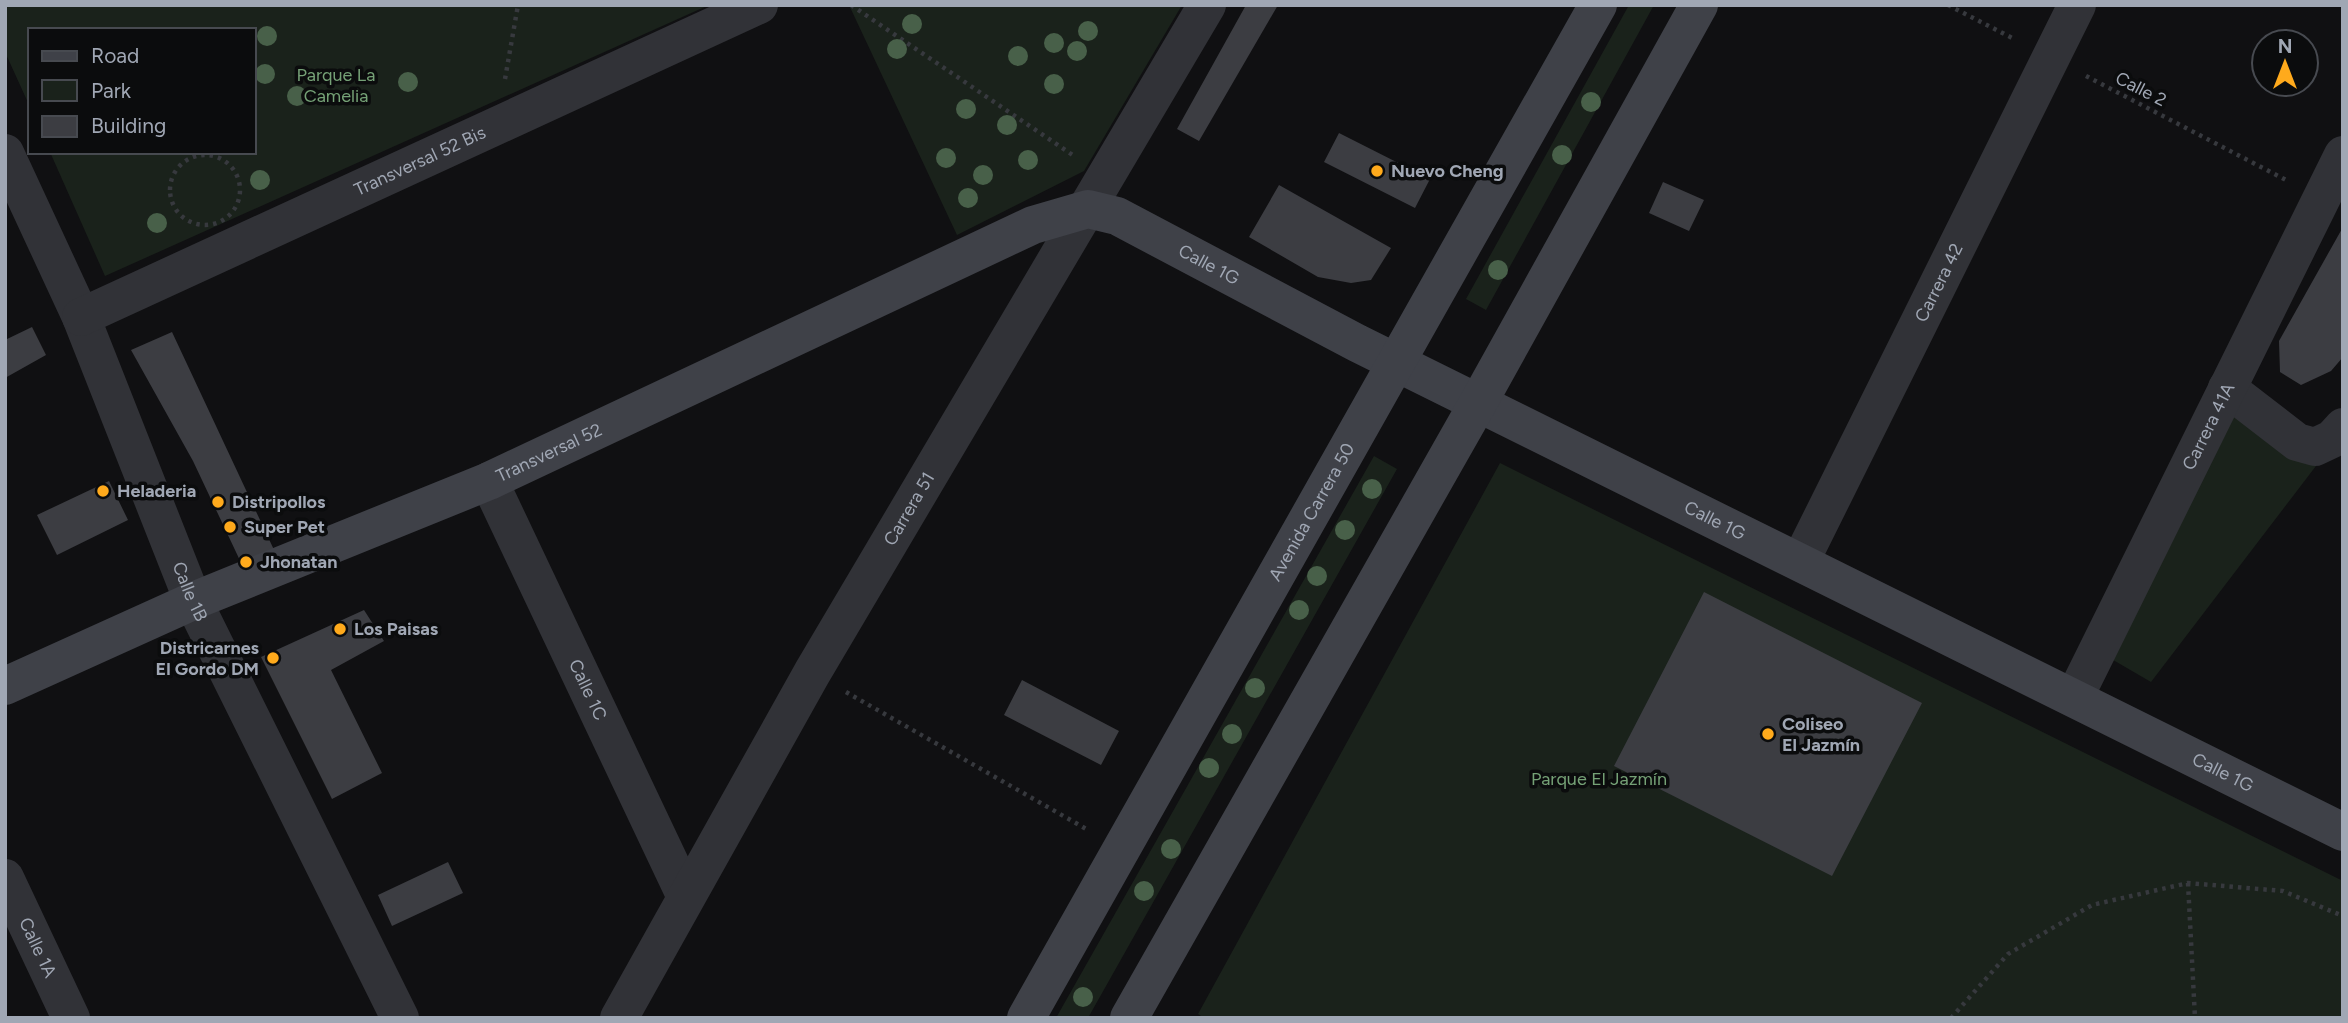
<svg xmlns="http://www.w3.org/2000/svg" width="2348" height="1023" viewBox="0 0 2348 1023" font-family="Figtree,sans-serif">
<style>
.green{fill:#1a221b}
.building{fill:#3c3d42}
.lines{fill:none;stroke-linecap:round;stroke-linejoin:round}
.path{stroke:#37393e;stroke-width:4.5;stroke-dasharray:3.5 5;stroke-linecap:butt}
.street{stroke:#313237;stroke-width:38}
.secondary{stroke:#3f4148;stroke-width:38}
.tree{fill:#486049}
.poi-dot{fill:#ffaa1c;stroke:#0b0c0d;stroke-width:2.5}
.labels{text-anchor:middle;dominant-baseline:central;stroke-width:7;stroke-linejoin:round;paint-order:stroke}
.park-label{font-size:18px;fill:#75a176;stroke:#0b0c0d}
.street-label{font-size:18px;fill:#a0a7b4;stroke:#0b0c0d}
.poi-label{font-size:18px;font-weight:bold;fill:#a0a7b4;stroke:#0b0c0d;text-anchor:start}
</style>
<rect width="100%" height="100%" fill="#101012"/>
<!-- green -->
<path class="green" d="M5,5H709L105,276L50,152H254V30H30V107L5,52Z
M849,5H1182L1084,171L957,235Z
M1629,5H1654L1486,310L1466,299Z
M2229,410L2319,462L2151,682L2108,657Z
M1374,456L1397,469L1088,1018H1056Z
M1500,463L2343,881V1018H1204L1198,1014Z"/>
<!-- building -->
<path class="building" d="M1246,5H1278L1199,141L1177,129Z
M1339,133L1430,179L1415,208L1324,162Z
M1663,182L1704,200L1689,231L1649,213Z
M1279,185L1391,248L1371,280L1351,283L1318,277L1249,237Z
M2343,227V357L2331,371L2301,385L2280,372L2279,341Z
M32,327L46,355L5,378V340Z
M172,332L275,552L244,569L193,461L131,350Z
M109,481L128,520L57,555L37,515Z
M1704,592L1922,703L1832,876L1614,766Z
M364,610L384,641L331,670L382,773L332,799L261,657Z
M1022,680L1119,731L1101,765L1004,715Z
M448,862L463,893L392,926L378,895Z"/>
<g class="lines">
<!-- path -->
<path class="path" d="M851,5L1074,156
M1948,5L2016,40
M2086,76L2286,180
M505,79L518,5
M170 190a35 35 0 1 1 70 0a35 35 0 1 1-70 0Z
M846,692L1088,830
M2188,883L2195,1018
M1951,1018L2008,954L2092,905L2188,883L2283,891L2343,916"/>
<!-- street -->
<g class="street">
<path id="s1" d="M5,153L81,317L193,601L400,1018"/>
<path id="s2" d="M81,317L759,5"/>
<path d="M2227,388L2297,442L2315,447L2332,439L2343,427"/>
<path id="s3" d="M489,481L686,897"/>
<path id="s4" d="M1800,562L2077,5"/>
<path id="s5" d="M2074,698L2343,155"/>
<path id="s6" d="M5,878L71,1018"/>
<path id="s7" d="M619,1018L812,673L1207,5"/>
</g>
<!-- secondary -->
<g class="secondary">
<path id="s8" d="M5,686L193,601L489,481L1033,225L1088,209L1117,216L1357,343L2343,832"/>
<path id="s9" d="M1026,1018L1598,5"/>
<path d="M1129,1018L1478,403L1699,5"/>
</g>
</g>
<!-- trees -->
<g class="tree">
<circle cx="912" cy="24" r="10"/>
<circle cx="1088" cy="31" r="10"/>
<circle cx="267" cy="36" r="10"/>
<circle cx="1054" cy="43" r="10"/>
<circle cx="897" cy="49" r="10"/>
<circle cx="1077" cy="51" r="10"/>
<circle cx="1018" cy="56" r="10"/>
<circle cx="265" cy="74" r="10"/>
<circle cx="408" cy="82" r="10"/>
<circle cx="1054" cy="84" r="10"/>
<circle cx="297" cy="96" r="10"/>
<circle cx="1591" cy="102" r="10"/>
<circle cx="966" cy="109" r="10"/>
<circle cx="1007" cy="125" r="10"/>
<circle cx="1562" cy="155" r="10"/>
<circle cx="946" cy="158" r="10"/>
<circle cx="1028" cy="160" r="10"/>
<circle cx="983" cy="175" r="10"/>
<circle cx="260" cy="180" r="10"/>
<circle cx="968" cy="198" r="10"/>
<circle cx="157" cy="223" r="10"/>
<circle cx="1498" cy="270" r="10"/>
<circle cx="1372" cy="489" r="10"/>
<circle cx="1345" cy="530" r="10"/>
<circle cx="1317" cy="576" r="10"/>
<circle cx="1299" cy="610" r="10"/>
<circle cx="1255" cy="688" r="10"/>
<circle cx="1232" cy="734" r="10"/>
<circle cx="1209" cy="768" r="10"/>
<circle cx="1171" cy="849" r="10"/>
<circle cx="1144" cy="891" r="10"/>
<circle cx="1083" cy="997" r="10"/>
</g>
<!-- markers -->
<g class="poi-dot">
<circle cx="1377" cy="171" r="7"/>
<circle cx="103" cy="491" r="7"/>
<circle cx="218" cy="502" r="7"/>
<circle cx="230" cy="527" r="7"/>
<circle cx="246" cy="562" r="7"/>
<circle cx="340" cy="629" r="7"/>
<circle cx="273" cy="658" r="7"/>
<circle cx="1768" cy="734" r="7"/>
</g>
<g class="labels">
<!-- park labels -->
<g class="park-label">
<text x="336" y="75">Parque La<tspan x="336" dy="21">Camelia</tspan></text>
<text x="1599" y="779">Parque El Jazmín</text>
</g>
<!-- street labels -->
<g class="street-label">
<text transform="translate(2141 89) rotate(27)">Calle 2</text>
<text stroke="none"><textPath href="#s2" startOffset="373">Transversal 52 Bis</textPath></text>
<text stroke="none"><textPath href="#s8" startOffset="1318">Calle 1G</textPath></text>
<text stroke="none"><textPath href="#s4" startOffset="312">Carrera 42</textPath></text>
<text stroke="none"><textPath href="#s5" startOffset="303">Carrera 41A</textPath></text>
<text stroke="none"><textPath href="#s8" startOffset="592">Transversal 52</textPath></text>
<text stroke="none"><textPath href="#s7" startOffset="586">Carrera 51</textPath></text>
<text stroke="none"><textPath href="#s9" startOffset="581">Avenida Carrera 50</textPath></text>
<text stroke="none"><textPath href="#s8" startOffset="1885">Calle 1G</textPath></text>
<text stroke="none"><textPath href="#s1" startOffset="476">Calle 1B</textPath></text>
<text stroke="none"><textPath href="#s3" startOffset="231">Calle 1C</textPath></text>
<text stroke="none"><textPath href="#s8" startOffset="2452">Calle 1G</textPath></text>
<text stroke="none"><textPath href="#s6" startOffset="77">Calle 1A</textPath></text>
</g>
<!-- poi labels -->
<g class="poi-label">
<text x="1391" y="171">Nuevo Cheng</text>
<text x="117" y="491">Heladeria</text>
<text x="232" y="502">Distripollos</text>
<text x="244" y="527">Super Pet</text>
<text x="260" y="562">Jhonatan</text>
<text x="354" y="629">Los Paisas</text>
<text x="259" y="648" text-anchor="end">Districarnes<tspan x="259" dy="21">El Gordo DM</tspan></text>
<text x="1782" y="724">Coliseo<tspan x="1782" dy="21">El Jazmín</tspan></text>
</g>
</g>
<!-- border -->
<rect width="2348" height="1023" fill="none" stroke="#a0a7b4" stroke-width="14"/>
<!-- legend -->
<rect x="28" y="28" width="228" height="126" fill="#0b0c0d" stroke="#474a50" stroke-width="2"/>
<rect x="42" y="51" width="35" height="10" fill="#3f4148" stroke="#474a50" stroke-width="2"/>
<text x="91" y="63" font-size="21" fill="#a0a7b4">Road</text>
<rect x="42" y="80" width="35" height="21" fill="#1a221b" stroke="#474a50" stroke-width="2"/>
<text x="91" y="98" font-size="21" fill="#a0a7b4">Park</text>
<rect x="42" y="116" width="35" height="21" fill="#3c3d42" stroke="#474a50" stroke-width="2"/>
<text x="91" y="133" font-size="21" fill="#a0a7b4">Building</text>
<!-- north arrow -->
<g transform="translate(2285 63)"><circle r="33" fill="#0b0c0d" stroke="#474a50" stroke-width="2"/>
<path d="M0-5L12 26L0 18L-12 26Z" fill="#ffaa1c"/>
<text y="-10" font-size="19" font-weight="bold" text-anchor="middle" fill="#a0a7b4">N</text>
</g>
</svg>
